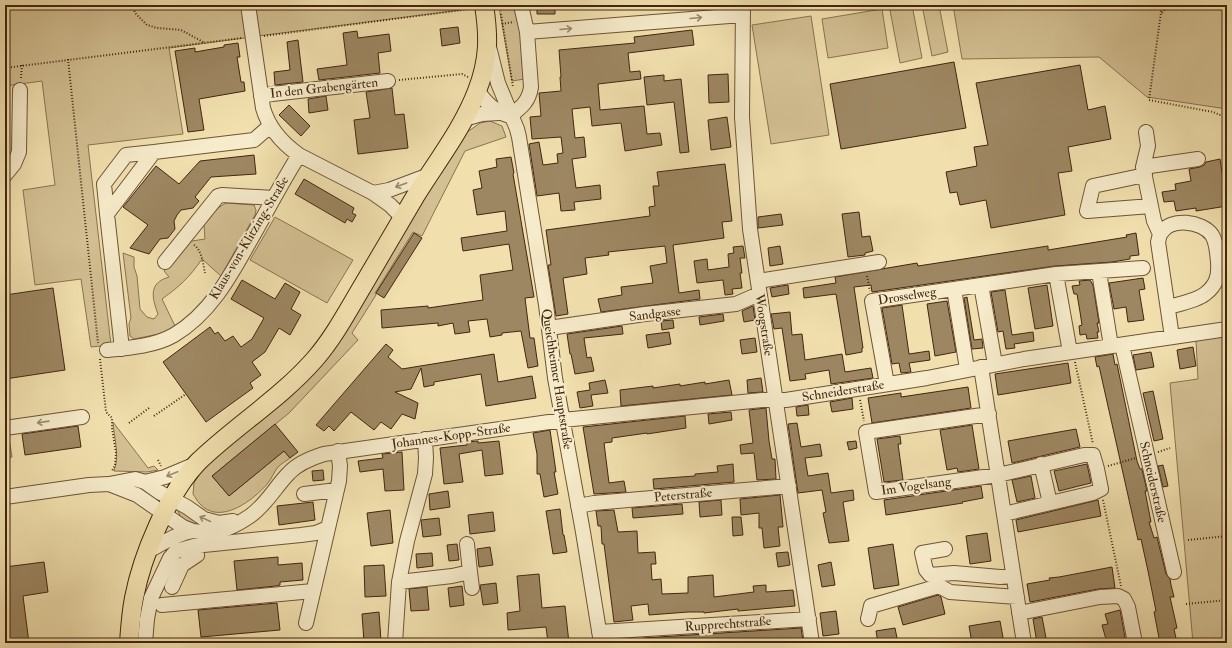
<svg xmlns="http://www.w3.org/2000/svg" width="1232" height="648" viewBox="0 0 1232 648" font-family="'IM FELL Double Pica',serif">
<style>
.green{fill:#d3c093;stroke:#8a7351}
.building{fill:#9d8762;stroke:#42260f}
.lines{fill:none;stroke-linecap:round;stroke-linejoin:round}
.minor-casing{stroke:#6e5437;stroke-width:16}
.major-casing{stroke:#42260f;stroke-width:20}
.path{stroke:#42260f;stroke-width:2;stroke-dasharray:1 2;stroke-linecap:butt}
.minor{stroke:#f6ebca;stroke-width:14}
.major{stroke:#f1e0ae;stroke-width:18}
.oneway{stroke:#9c886c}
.labels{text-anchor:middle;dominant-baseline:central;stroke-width:4;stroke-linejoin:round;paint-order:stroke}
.street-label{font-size:13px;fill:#42260f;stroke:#f6ebca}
</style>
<rect width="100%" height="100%" fill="#f1e0ae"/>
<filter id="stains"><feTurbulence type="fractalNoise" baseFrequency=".005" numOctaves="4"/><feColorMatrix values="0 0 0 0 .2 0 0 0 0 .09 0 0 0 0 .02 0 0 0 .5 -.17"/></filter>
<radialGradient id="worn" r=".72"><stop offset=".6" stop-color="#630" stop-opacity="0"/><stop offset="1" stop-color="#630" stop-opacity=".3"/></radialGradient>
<!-- green -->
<path class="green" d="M5,5H248L252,37L169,48L183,134L88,145L111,345L91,347L81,279L35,285L23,190L55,185L42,81L5,86Z
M254,5H460L461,10L258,36Z
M500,5H521L531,78L512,81L500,13Z
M889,5H912L922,58L900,63Z
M922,5H939L948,52L932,56Z
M953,5H1173L1183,7L1191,5H1227V109L1147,97L1099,57L962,59Z
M882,9L888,48L828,58L822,19Z
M811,16L829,135L771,144L752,25Z
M490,121L502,126L506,137L465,151L422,236L413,232L375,293L376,295L352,333L358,340L289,413L212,476L229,496L284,451L290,458C286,461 281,464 278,467C274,472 272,478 268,483C254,500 220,526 200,504C197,501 195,497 193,494L194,483L205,466L291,393L463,135L480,123Z
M226,203L254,205L256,210L255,215L221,276L202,259C189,278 180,286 162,299L175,326L164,333L134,339L130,336L129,324L131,318L123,253L134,257V267L137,276L140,309L147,317L154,319L158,314C152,298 148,283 169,277L164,271L184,245L192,241L205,239L204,225L218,208Z
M275,217L353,260L327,303L250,260Z
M1227,335V643H1193L1170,383L1198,379L1196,341Z
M113,422L148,468L154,466L158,470L147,472L114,471C120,455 114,438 113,422Z
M8,432L12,457L5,458V433Z
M179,509L210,525L194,527L181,518L178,511Z"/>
<!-- building -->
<path class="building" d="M537,5H555V14H537Z
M458,27L460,43L442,46L440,29Z
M692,30L694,45L628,53L630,72L640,71L641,79L598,84L600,110L644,106L647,134L660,133L662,145L625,151L621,123L592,126L590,107L572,109L575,138L584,137L586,157L572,159L576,188L600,185L601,199L574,202L575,210L561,211L559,193L537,196L529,144L539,142L543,165L558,163L557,154L563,153L561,137L532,139L530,117L541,116L539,93L561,91L560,77H561L559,50L635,43L634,37Z
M357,31L358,38L389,34L391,51L378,53L380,73L319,80L317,69L347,65L343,33Z
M298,40L303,82L275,85L274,72L290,70L287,42Z
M238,43L240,57H237L241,82H244L245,91L199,99L204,130L188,132L175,51L195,48V52L224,47V45Z
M954,62L966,128L841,149L830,84Z
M1080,65L1088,110L1105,106L1111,139L1068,147L1072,171L1058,173L1065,215L991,228L986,200L960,205L957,192L950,193L946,172L977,166L974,147L988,145L976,83Z
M728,74L729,102L709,103L708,75Z
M664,75V81L681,79L689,152L680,153L674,102L647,105L644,77Z
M392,88L395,115L404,114L408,148L358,154L354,120L370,118L366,92Z
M326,96L328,110L309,113L308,99Z
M289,105L310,126L301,136L279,115Z
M727,117L731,147L711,150L708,120Z
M254,155L256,174L211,177L195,197L199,201L193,208L181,210L177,215L174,221L175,229L168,238L160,239L149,254L130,248L148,225L123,207L156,166L179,184L200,161Z
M511,157L514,173L513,174L534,297L525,298L530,338H534L538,366L528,368L521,331L502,333V335L490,337L487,319L468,321L470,332L455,334L453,323L438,326V323L382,328L381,310L428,306V308L483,300L480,275L513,270L509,244L463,251L461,238L507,231L505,211L477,215L473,190L482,188L479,171L497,167L496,159Z
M1220,159L1227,206L1196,211V208L1176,211L1174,201L1164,202L1162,192L1176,190L1175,184L1191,181L1189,169L1200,167L1204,165L1206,162Z
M725,164L732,221L722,222L724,238L673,245L679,293L699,290L700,299L601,312L598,299L622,295L621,287L653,283L650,266L667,263L665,246L608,252L609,255L585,258L587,274L563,278L568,314L556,316L548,265H551L546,230L650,216L649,207L655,206L653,186H659L657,172Z
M304,179L354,208L352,213L356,215L352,222L347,219L345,223L295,194Z
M859,212L862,237L870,236L873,251L865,253V255L848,257L842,214Z
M781,214L783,225L758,228V217Z
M414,233L422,238L384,298L376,293Z
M1136,233L1139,255L1130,256V259L1112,262L1055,266L872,292L871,285L854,287L863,348H862V352L846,355L836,294L804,298L803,288L836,283L835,277L917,263L918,266L1048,246V250L1127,237L1126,235Z
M743,246L745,258H740L742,273H740L742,288L732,289L733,294L725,295L723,280L697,283L694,261L707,259L708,270L729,267L728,254L734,253L733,247Z
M780,246L783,264L770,266L768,248Z
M1143,278L1145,289L1139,290L1144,320L1128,322L1126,307L1114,309L1109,283Z
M242,280L275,299L285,283L300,292L291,309L301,315L290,335L279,328L265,352L252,362L261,375L250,383L253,388L206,422L163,362L210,327L215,334L218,332L225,341L233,336L241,347L252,339L264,318L231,299Z
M1090,280L1093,285L1099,323H1097L1099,332H1097L1098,338L1087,339L1086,334L1080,335L1079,326L1082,325L1080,312L1077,294H1074L1072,286L1080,285L1079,281Z
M788,285L789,294L772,297L770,288Z
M1047,285L1053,326L1035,329L1028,288Z
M53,288L65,370L5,379V295Z
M1005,290L1012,335L1033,332L1034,341L1014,344L1015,348L1006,349L1003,331L998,332L991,292Z
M967,297L974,340L982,339L983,348L972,349L964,298Z
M947,301L956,352L935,356L927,304Z
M902,305L909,354L929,351L930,360L909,363L911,372L901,373L899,363L892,364L882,308Z
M753,306L755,320L744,322L742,311Z
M790,312L792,335L802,334L805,360L842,354L845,372L871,368L873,378L831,384L829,370L805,374L806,379L790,381L782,328L774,329L771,314Z
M723,314L724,321L700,325L699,317Z
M673,320L674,328L662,330L661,321Z
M622,326L623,334L584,338L587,358L591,357L594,371L575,374L571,354H570L567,334Z
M669,332L671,344L648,348L646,335Z
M755,338L757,352L742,354L740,340Z
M386,344L393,350L388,357L402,369L494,354L498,382L532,376L536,398L486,406L481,374L434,382V385L424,387L421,368L411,389L395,392L418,403L415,419L402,414L391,429L381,422L374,430L351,412L334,431L329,426L324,431L316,425Z
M1193,347L1196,366L1180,369L1177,350Z
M1151,352L1154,367L1136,370L1133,355Z
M1113,354L1115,365L1117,364L1137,461L1140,469H1142L1147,491H1145L1151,522H1149L1154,538L1157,537L1166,574L1170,579L1171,585L1174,597H1170L1177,628L1174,629L1177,643H1160L1154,612L1156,611L1148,571L1141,539L1138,540L1099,366L1097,367L1095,357Z
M1068,363L1071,383L998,395L995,374Z
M761,378L763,392L748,393L747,380Z
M605,380L608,393L591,395L593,406L580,408L577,392L590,390L589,383Z
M729,380L732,395L621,406L620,390L653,386V388L680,384V386L705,382V384Z
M968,387L971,408L872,423L868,398L901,393V397Z
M1153,391L1163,439L1154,441L1143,393Z
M852,398L853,409L832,412L830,402Z
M808,405L809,415L797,416L796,407Z
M766,408L769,441L772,459H775L776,479L757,480L754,453L741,454L740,445L753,443L749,410Z
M731,412L732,420L709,424L708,414Z
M685,416L686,428L647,434V433L612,438V442L604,443L609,483L624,481L626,492L594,494L583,427Z
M797,423L801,447L820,444L822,456L805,458L808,476L828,473L831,493L853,490L854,500L843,502L849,541L829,543L823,513L826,512L822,490L798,493L788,424Z
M275,424L298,452L290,458L284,451L229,496L212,476Z
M972,425L979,469L958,472L957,468L947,470L940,430Z
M78,426L81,447L25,455L22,434Z
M1076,429L1080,447L1012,463L1008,441Z
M550,430L556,472H554L558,494L544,497L540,474H537V454L533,433Z
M900,436L901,444H898L903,480L884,482L877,439Z
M478,441V443L499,441L503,474L485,476L482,450L459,454L463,482L444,484L440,448L467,445V442Z
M856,441L857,448L849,450L847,442Z
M402,452L404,490L385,491L383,469L360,472L358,461L383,458L382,454Z
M733,464L734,482L654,489L653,479L695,476V474L718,472L717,466Z
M1087,464L1091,483L1059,491L1054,471Z
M1163,465L1168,486L1163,487L1158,466Z
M323,470L324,480L313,481L312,471Z
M1031,476L1035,498L1017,502L1012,480Z
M981,486L983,498L962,502L963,503L886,515L884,500Z
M448,491L450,507L430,510L429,494Z
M780,495L783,527H778L780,546L764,548L762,528H759V513L741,515L740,499Z
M721,500L722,515L700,517L699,502Z
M1098,500L1101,516L1018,532L1016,520Z
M313,502L315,520L279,525L277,506Z
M682,504L683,514L633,518L632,508Z
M560,509L563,535H564L567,552L553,554L546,511Z
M390,510L393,543L371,546L367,513Z
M614,510L618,532L637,531L638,553L655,552L656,564H651L652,580L661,579L662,594L688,593V577L713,575L714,597L754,592L753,586L766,585V592L793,590L795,606L738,611V609L704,613V612H688L649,615L648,604L631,606L633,620L614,622L604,544H602L601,526H598L596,511Z
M493,512L495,531L470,534L468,515Z
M732,517H741L743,535L733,536Z
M439,518L441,535L423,537L421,520Z
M987,533L991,561L970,564L966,536Z
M457,544L459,560L449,561L447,545Z
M893,544L899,585L874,589L868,548Z
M490,547L493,565L479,567L477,549Z
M788,552L790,565L778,567L776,553Z
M432,553L433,566L417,568L416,554Z
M278,557V565L302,563L303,580L280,582V585L276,586L237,590L234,561Z
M44,562L48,592L23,596L29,643H5V567Z
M831,562L835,585L822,587L818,565Z
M384,565L386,596L365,597L364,566Z
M1112,567L1115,588L1098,589L1030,602L1027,584L1050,580L1049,578L1059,577Z
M539,574L542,608L565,606L569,643H548L546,627L508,630L507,613L520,611L517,576Z
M496,583L498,603L483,605L480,585Z
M462,586L464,605L450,607L448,588Z
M427,587L429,610L411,611L409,589Z
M938,595L941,597L945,614L903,625L898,607Z
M277,603L280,630L201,637L198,610Z
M1120,610L1126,643H1107L1102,625L1108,624L1105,614Z
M836,611L839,634L823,636L820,613Z
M379,612L381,641L364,642L362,614Z
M1042,617L1047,643H1037L1033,619Z
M1000,621L1004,643H972L969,626Z
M801,628L803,641L788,643H770V641L755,643H643V638Z
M895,628L898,643H878L876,631Z"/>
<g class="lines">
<defs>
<path id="minor" d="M248,5L263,108C269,129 282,143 299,155L373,193L390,205L403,218
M743,5L742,117L750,229L812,643
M527,32L742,15
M489,47L498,83L517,129L519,137L546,305L555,378L583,532L601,643
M477,90C486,103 495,112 510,116
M261,96L272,94L388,81
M510,116C522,107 529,101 531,87L527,32L521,5
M464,119L482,114L499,113
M1143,167L1148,146L1146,132
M5,175L14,164L19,152L20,90
M1145,175L1093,186L1087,211L1151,206
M373,193L389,190L429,175
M107,214L104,184L126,155L154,152
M1160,234L1154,221L1143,167L1198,159
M165,262L218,196L222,195L274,198
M1099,272L1111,346
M1056,274L1070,352
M758,281L879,262
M981,285L995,364
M954,289L967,369
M1168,307C1179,304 1196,301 1205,294C1217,285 1219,275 1218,262C1217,253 1217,243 1212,235C1202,221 1171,217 1161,233C1159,235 1159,239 1158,242L1172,337
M549,328L645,314L736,304L759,294
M1122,345L1174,572
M122,349L107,214L154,152L254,140L270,126
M107,350C129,348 155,346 174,335C211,313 231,275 251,239C267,211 282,182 299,155
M981,367L1024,643
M887,384L872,301L1056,274L1143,268
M989,414L866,432L876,492L998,475L1084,455H1093L1097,469L1101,489L1093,493L1004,514
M5,428L82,417
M1041,464L1050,503
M145,482L165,477L196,464
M109,484L137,495L183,527L193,531
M304,494L337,490
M5,497L89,485L109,484L135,479L145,482L159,492L187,507L204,519L219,523L233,521
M578,506L594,503L789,486
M945,549L922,553L926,570L930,575L954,573L1000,577L1013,576
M148,551C162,544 177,533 193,531C198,531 203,533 208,533C224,532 237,525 250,516C267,504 275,487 289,473C298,463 311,458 324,454L563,420L762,400H786L927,378L1024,359L1227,329
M470,572L472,588
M399,582L452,576L470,572L467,544
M172,587L182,565L197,555L194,546
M162,605L313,591
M1019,613L1100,597L1118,596L1124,599L1128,607L1135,643
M868,619L871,606L939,586L950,592L1017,597
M306,623L339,481L340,466L338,451
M599,632L809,619
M145,643L147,619L151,598L170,558L176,551L194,546L301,535L316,533L328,528
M395,643L399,582L407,541L425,474L426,458L425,439"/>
<path id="major" d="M129,643C130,628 131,613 134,598C142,556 168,493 198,462C235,426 280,399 315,359C334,337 347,312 362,287C380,256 398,226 416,195C437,161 463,128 477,91C489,60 489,37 484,5"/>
</defs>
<!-- minor casing -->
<use href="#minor" class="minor-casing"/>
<!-- major casing -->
<use href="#major" class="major-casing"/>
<!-- path -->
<path class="path" d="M133,5L135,13L147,25L157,28L181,30L205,43
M460,5L461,10
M1162,5L1149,100L1213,112L1227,118
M1162,13L1169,5
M501,14L513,87
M502,24L514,22
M264,36L470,9
M68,59L98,343
M5,68L242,38
M21,78L22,65
M399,80L462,74L468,77
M194,245C202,250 203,264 205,273
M867,276L870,291
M100,359L106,412L112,418V428L116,453L115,465L112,471
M1075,362L1093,444
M860,400L864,421
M154,416L186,394
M129,423L149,408
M1158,452L1170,448
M158,460L161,466
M1108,466L1136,458
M1103,500L1121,586
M1188,540L1227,536
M1186,604L1227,600"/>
<!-- minor -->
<use href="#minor" class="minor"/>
<!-- major -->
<use href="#major" class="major"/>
</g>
<!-- one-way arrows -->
<defs><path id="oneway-shaft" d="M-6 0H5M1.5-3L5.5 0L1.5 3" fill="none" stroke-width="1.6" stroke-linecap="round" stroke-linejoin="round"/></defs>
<g class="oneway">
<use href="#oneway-shaft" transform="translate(696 18) rotate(-5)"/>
<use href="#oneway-shaft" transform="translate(566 29) rotate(-5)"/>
<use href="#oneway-shaft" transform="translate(401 185) rotate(160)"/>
<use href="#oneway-shaft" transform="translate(43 422) rotate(172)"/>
<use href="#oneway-shaft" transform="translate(172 474) rotate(157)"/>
<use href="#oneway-shaft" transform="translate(205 519) rotate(-155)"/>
</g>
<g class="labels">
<!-- street labels -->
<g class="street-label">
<text transform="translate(324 88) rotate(-6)">In den Grabengärten</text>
<text transform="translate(249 238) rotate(-59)">Klaus-von-Klitzing-Straße</text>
<text transform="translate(907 296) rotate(-9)">Drosselweg</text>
<text transform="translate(655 314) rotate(-7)">Sandgasse</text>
<text transform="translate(764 325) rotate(81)">Woogstraße</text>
<text transform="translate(557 379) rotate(81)">Queichheimer Hauptstraße</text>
<text transform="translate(843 391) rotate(-9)">Schneiderstraße</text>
<text transform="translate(451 436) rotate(-8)">Johannes-Kopp-Straße</text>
<text transform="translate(1153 482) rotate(77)">Schneiderstraße</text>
<text transform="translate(916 486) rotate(-8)">Im Vogelsang</text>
<text transform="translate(683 495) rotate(-5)">Peterstraße</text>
<text transform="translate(728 624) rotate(-4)">Rupprechtstraße</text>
</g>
</g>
<!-- margin -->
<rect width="1232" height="648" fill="none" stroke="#f1e0ae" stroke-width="20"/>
<rect x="6" y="6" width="1220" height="636" fill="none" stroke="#42260f" stroke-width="2"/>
<rect x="10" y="10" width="1212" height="628" fill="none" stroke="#42260f"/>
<rect width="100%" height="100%" filter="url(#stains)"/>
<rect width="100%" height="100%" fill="url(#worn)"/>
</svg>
